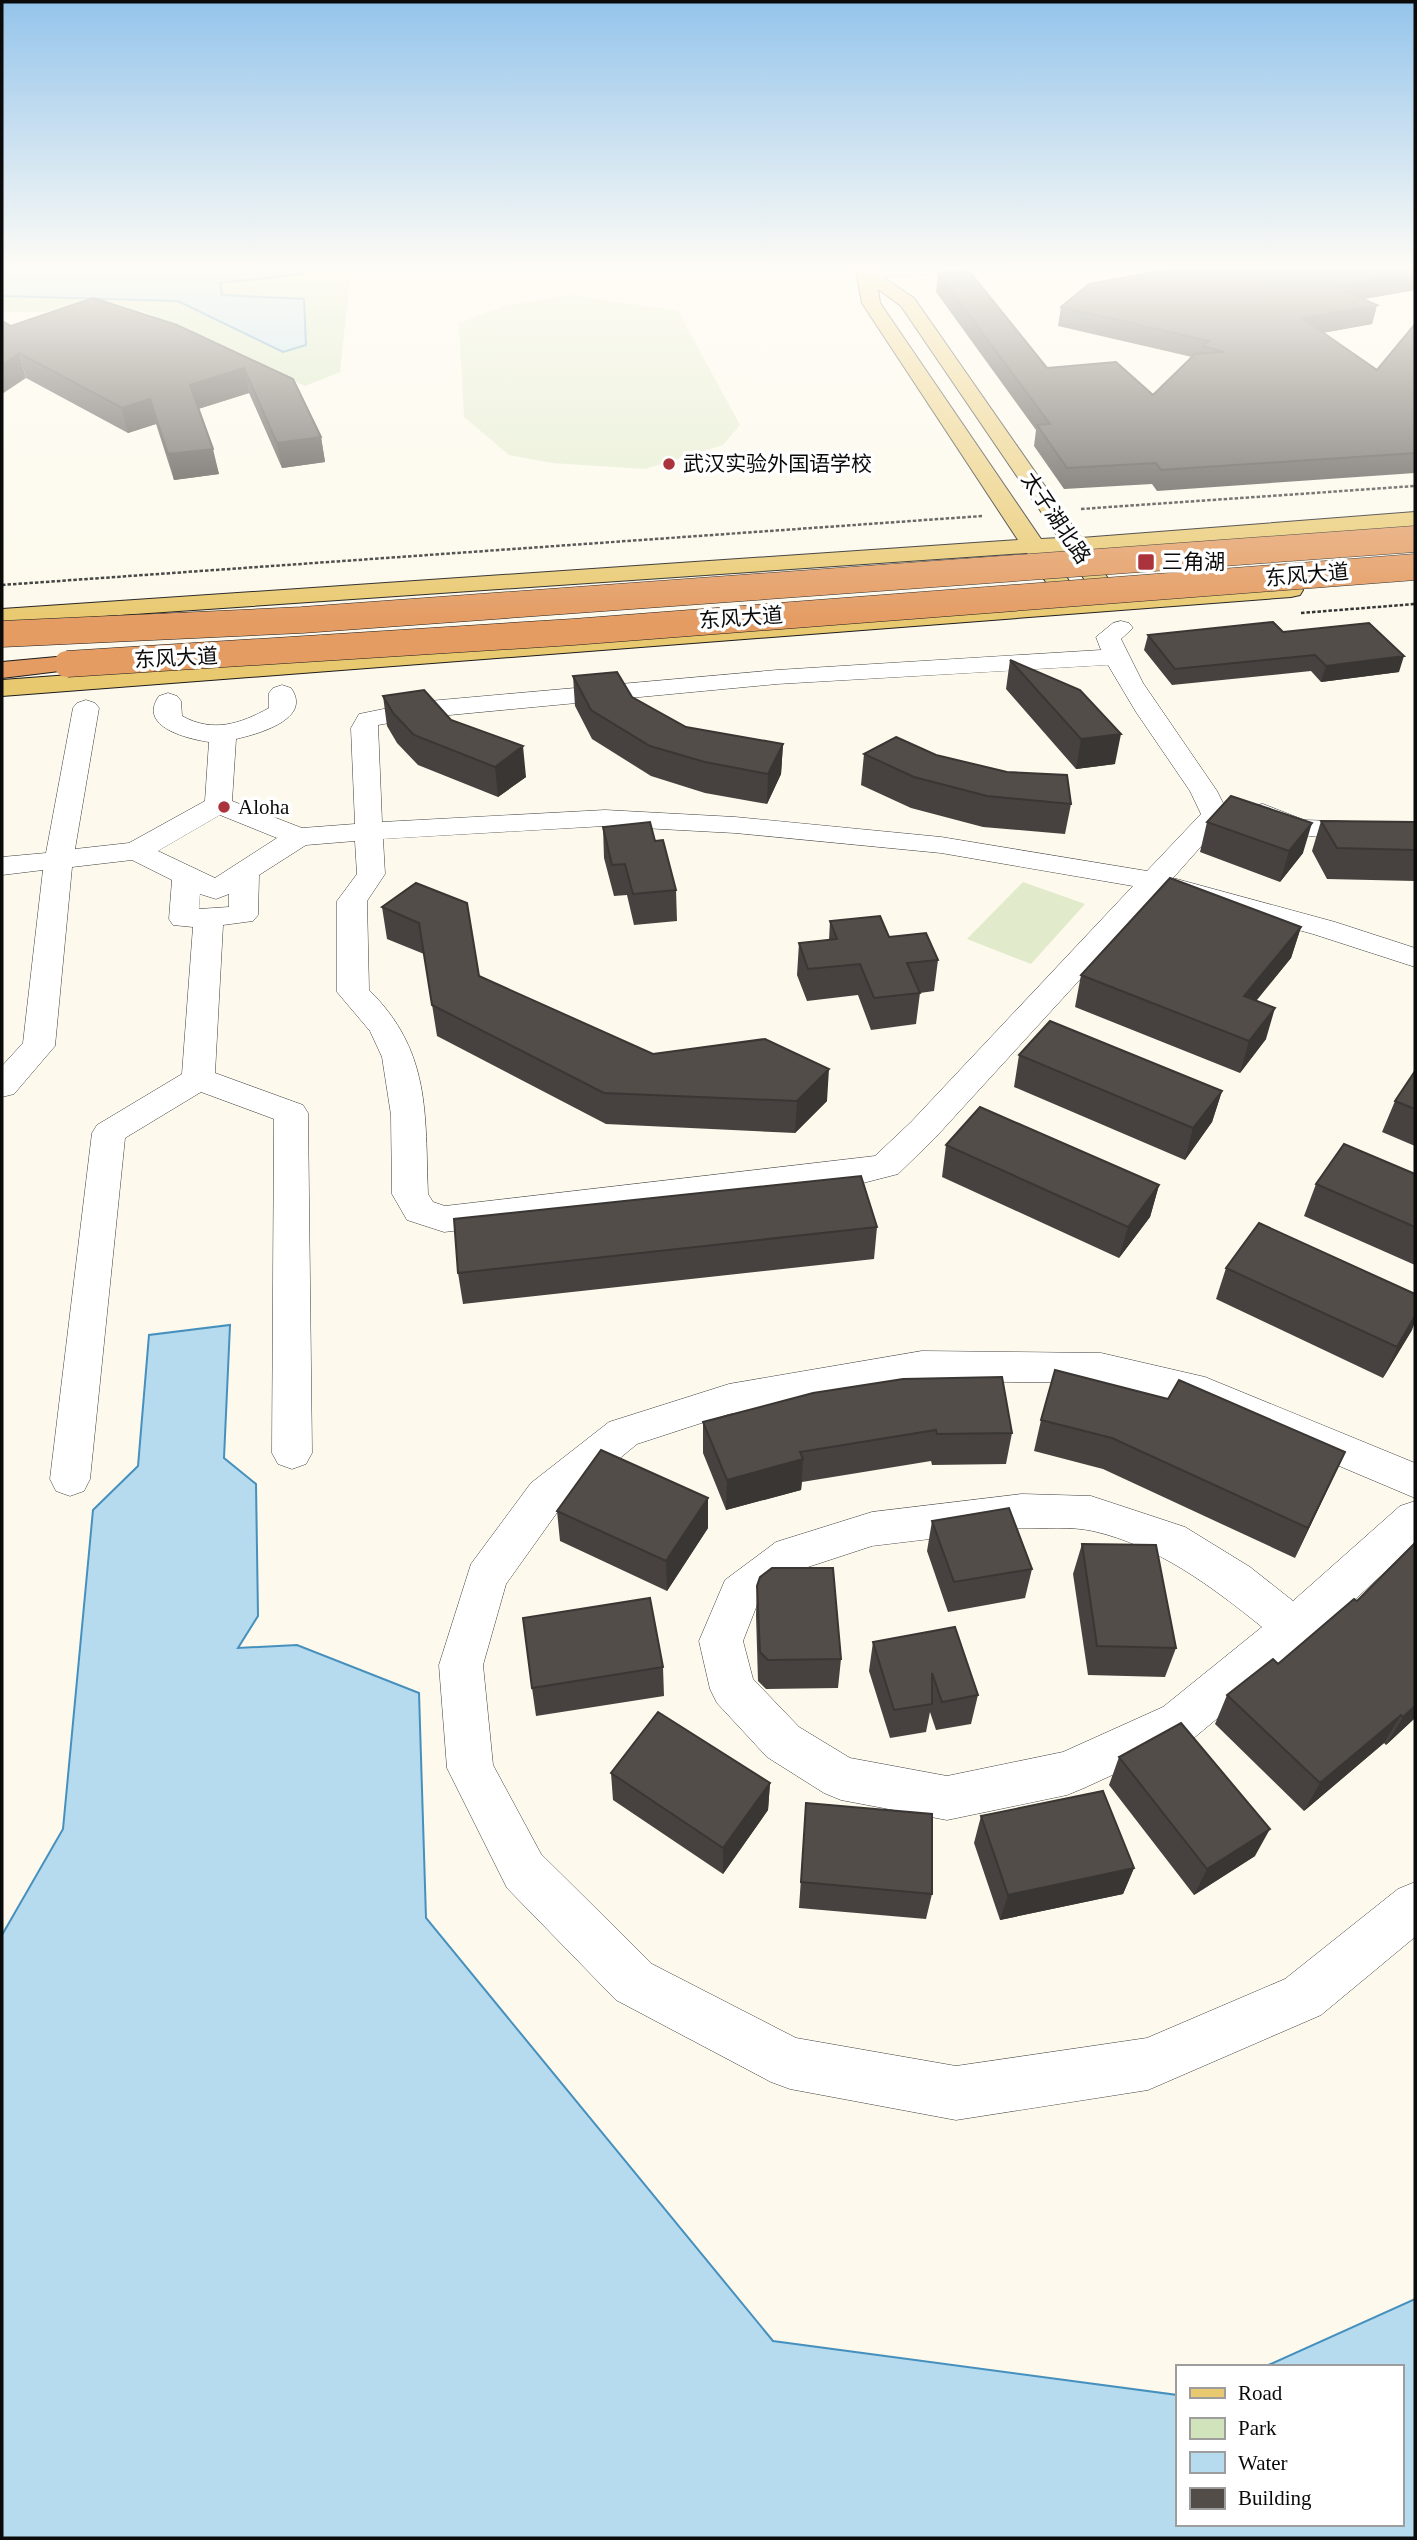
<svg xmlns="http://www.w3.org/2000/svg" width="1417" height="2540" viewBox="0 0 1417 2540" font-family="'Times New Roman','Noto Sans SC',serif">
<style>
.green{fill:#d0e3ba}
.pitch{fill:#e1ebcb}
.water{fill:#b6dbef;stroke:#4690bd;stroke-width:2}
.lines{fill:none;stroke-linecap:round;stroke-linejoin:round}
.minor-casing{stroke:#3e3e3e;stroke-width:1}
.major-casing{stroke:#1c1c1c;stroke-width:2}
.highway-casing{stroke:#1c1c1c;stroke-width:2}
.path{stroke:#2d2d2d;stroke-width:2.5;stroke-dasharray:3.5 2;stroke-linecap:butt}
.minor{fill:#fff;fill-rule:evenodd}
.major{fill:#e9c970;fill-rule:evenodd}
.highway{fill:#e49c63;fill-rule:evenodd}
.highway-bridge-casing{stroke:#1c1c1c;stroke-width:27;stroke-linecap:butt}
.highway-bridge{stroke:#e49c63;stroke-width:26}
.wall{fill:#47423f}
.shaded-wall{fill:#3a3633}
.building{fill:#534d49;stroke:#3a3633;stroke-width:2}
.poi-dot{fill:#ab343c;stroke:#fff;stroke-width:2.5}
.labels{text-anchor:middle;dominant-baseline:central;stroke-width:7;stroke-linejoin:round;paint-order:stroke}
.far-poi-label{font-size:21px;fill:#0b0b0b;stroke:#fff;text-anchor:start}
.far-street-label{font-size:21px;fill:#0b0b0b;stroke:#fff}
</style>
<rect width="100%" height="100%" fill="#fdf9ec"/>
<!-- green -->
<path class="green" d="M2,267H351L340,372L305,386L143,311L2,312Z"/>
<!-- pitch -->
<path class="pitch" d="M571,295L678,311L740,425L723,445L645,469L552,463L509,455L464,417L459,323L507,305Z
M1023,882L1085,904L1031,964L967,939Z"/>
<!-- water -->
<path class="water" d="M2,267H302L303,274L220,283L222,295L304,299L306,345L283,352L178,301L2,296Z
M230,1325L224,1458L256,1484L258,1616L238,1648L297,1645L419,1693L426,1918L773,2341L1177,2395V2524H1401V2367H1264L1415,2299V2538H2V1935L63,1829L93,1510L138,1466L149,1335Z"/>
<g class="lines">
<defs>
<path id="minor" d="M885,267H966L958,272L866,278L858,273L866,268Z
M1121,621L1129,623L1133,628L1121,639L1143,683L1217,791L1229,815L1173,878L1335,922L1415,948V967L1313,934L1160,892L935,1138L898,1174L859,1184L444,1232L407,1220L392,1194L391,1115L382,1057L370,1031L337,992V901L357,874L355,841L306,845L259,875L258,915L253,921L223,925L215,1073L303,1105L308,1113L312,1453L306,1464L292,1469L278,1464L272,1453L274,1119L201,1092L125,1138L90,1479L84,1491L70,1496L56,1491L50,1479L92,1133L97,1125L182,1074L193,927L173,925L169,919L172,880L132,860L72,867L55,1046L14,1094L2,1097V1066L23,1043L43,870L2,875V857L46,853L73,708L77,703L86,700L95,703L99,708L75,849L129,843L205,801L209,742C188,739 137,727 159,696L168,693L177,696L181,701L182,716C213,733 240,724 269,708V693L273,688L282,685L291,688C313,719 258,734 236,739L232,801L302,828L355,824L351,728L359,714L418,702L777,670L1101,650L1096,637L1113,623ZM1108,665L1136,712L1190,791L1201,814L1147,871L941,837L735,817L605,810L382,822L378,725L418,718L777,684ZM220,815L277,838L215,878L158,851ZM605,826L735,833L941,853L1133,886L911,1122L875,1156L445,1206L433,1202L428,1194C425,1113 431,1051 369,990L367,901L385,874L383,839ZM200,894L216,899L229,894V907L199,909Z
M1263,804L1304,820L1396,823L1415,827V843C1375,836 1273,846 1249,812L1253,806Z
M922,1351L1101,1353L1205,1377L1415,1463V1498L1197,1406L1101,1383L922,1381L729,1414L637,1444L561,1507L506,1584L483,1665L493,1765L541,1854L652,1964L796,2038L956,2066L1147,2038L1285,1979L1398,1889L1415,1882V1937L1321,2015L1148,2090L956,2120L790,2089L771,2082L616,2000L507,1888L447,1768L439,1665L471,1564L531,1483L609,1422L729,1384Z
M1022,1494L1091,1496L1185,1527L1250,1567L1293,1601L1400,1506L1415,1501V1544L1310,1641L1195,1737L1084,1788L1067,1795L947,1820L841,1800L824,1793L767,1757L717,1703L710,1689L699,1641L725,1580L776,1542L872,1512ZM1022,1528C1044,1529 1071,1526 1093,1531C1158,1546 1211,1586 1262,1627L1163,1707L1063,1752L947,1776L850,1758L799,1727L753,1679L743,1641L757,1605L805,1568L872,1546Z"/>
<path id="major" d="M852,267H874V271L914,298L1081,538L1415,512V526L1090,551L1120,597L1291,583L1300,585L1303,590L1300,595L1291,597L2,696V680L1059,602L1027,553L2,623V609L1018,540L862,303L857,275ZM878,289L901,306L1059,538L1041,539L880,303ZM1068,552L1096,599L1082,600L1050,553Z"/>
<path id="highway" d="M67,656L76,659L80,664L76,669L2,678V662Z"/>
</defs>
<!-- minor casing -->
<use href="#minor" class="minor-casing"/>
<!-- major casing -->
<use href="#major" class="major-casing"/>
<!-- highway casing -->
<use href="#highway" class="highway-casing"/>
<!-- path -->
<path class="path" d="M1081,509L1415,486
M2,585L982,516
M1301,613L1415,604"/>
<!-- minor -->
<use href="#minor" class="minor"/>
<!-- major -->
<use href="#major" class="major"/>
<!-- highway -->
<use href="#highway" class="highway"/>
<defs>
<path id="highway-bridge" d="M2,634L302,620L1415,539
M67,664L573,632L1415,567"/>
</defs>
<!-- highway-bridge casing -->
<use href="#highway-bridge" class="highway-bridge-casing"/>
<!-- highway-bridge -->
<use href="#highway-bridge" class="highway-bridge"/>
</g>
<!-- wall -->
<path class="wall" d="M1205,271L1415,290L1363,299L1377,305L1372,324L1323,333L1377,370L1415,324V473L1157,491L1152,484L1064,489L1034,446L1036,430L936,292L938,273L1047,368L1153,395L1192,357L1058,326L1061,307Z
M11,326L293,379L321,437L325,462L282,468L249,393L198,409L219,474L174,480L156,424L128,433L26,378Z
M1283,632L1399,672L1321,682L1311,671L1172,685L1144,650L1148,635Z
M1010,660L1115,764L1076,769L1006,689Z
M573,676L632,697L686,727L783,744L781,774L767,804L705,793L651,776L592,739L575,706Z
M383,696L451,720L526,777L498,797L418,765L397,743L387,726Z
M864,754L936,755L1071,804L1065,834L983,827L911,808L861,785Z
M1321,821L1415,822V881L1327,879L1312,851Z
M1207,822L1303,853L1280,882L1200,852Z
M603,827L655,841L676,890L677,921L634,925L627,895L614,896L604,858Z
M416,883L479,976L653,1054L827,1101L795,1133L606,1124L437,1036L424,954L387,939L382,907Z
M830,921L889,937L938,960L934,991L920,993L916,1024L871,1030L858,995L807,1001L797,975L799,943L829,940Z
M1301,927L1291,958L1256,1000L1266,1039L1240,1073L1075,1007L1081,975Z
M1019,1055L1222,1091L1212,1122L1185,1160L1014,1087Z
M1415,1071V1146L1382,1132L1395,1101Z
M946,1145L1159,1185L1150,1217L1119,1258L942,1177Z
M1415,1174V1265L1304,1216L1316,1184Z
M877,1227L874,1259L463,1304L458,1273Z
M1226,1268L1412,1330L1383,1378L1216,1299Z
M1041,1420L1345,1452L1295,1558L1103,1469L1034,1451Z
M703,1422L1012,1433L1006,1464L932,1465L931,1461L802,1482L801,1490L726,1510L703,1453Z
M557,1511L708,1528L667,1591L560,1541Z
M932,1521L1032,1569L1025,1598L948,1612L927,1551Z
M1082,1544L1176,1648L1165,1677L1088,1675L1073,1574Z
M757,1586L841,1659L838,1688L766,1689L758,1681L756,1615Z
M873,1642L978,1695L971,1724L936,1730L930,1712L926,1732L890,1738L869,1671Z
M1278,1664L1415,1718L1386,1745L1384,1743L1304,1811L1215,1724L1227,1695Z
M663,1667L664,1696L536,1716L532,1688Z
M1119,1757L1255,1856L1194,1895L1109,1785Z
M611,1773L770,1783L768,1810L723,1874L613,1800Z
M806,1803L932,1894L926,1919L799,1908Z
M981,1816L1134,1868L1123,1894L1000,1920L974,1843Z"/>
<!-- shaded-wall -->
<path class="shaded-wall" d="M1415,272V290L1331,305L1335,287Z
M1377,305L1372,324L1298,337L1302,318Z
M19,353L26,378L2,394V365Z
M244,368L249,393L195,410L190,385Z
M150,399L156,424L128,433L122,408Z
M321,437L325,462L282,468L277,443Z
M213,449L219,474L174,480L168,454Z
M1404,656L1399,672L1321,682L1326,666Z
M1121,734L1115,764L1076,769L1081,739Z
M783,744L781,774L767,804L768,774Z
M523,746L526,777L498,797L495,767Z
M1312,823L1303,853L1280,882L1289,851Z
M1301,927L1291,958L1235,1027L1244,996Z
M1275,1008L1266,1039L1240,1073L1249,1041Z
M829,1069L827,1101L795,1133L797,1101Z
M1222,1091L1212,1122L1185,1160L1193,1128Z
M1159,1185L1150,1217L1119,1258L1128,1227Z
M1415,1316V1322L1412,1330L1383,1378L1397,1347Z
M1345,1452L1331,1482L1295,1558L1308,1528Z
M803,1459L801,1490L726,1510L727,1480Z
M708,1498V1528L667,1591L666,1561Z
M1415,1706V1718L1386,1745L1403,1717Z
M1401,1715L1384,1743L1304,1811L1320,1783Z
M770,1783L768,1810L723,1874V1848Z
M1270,1829L1255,1856L1194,1895L1207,1869Z
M1134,1868L1123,1894L1000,1920L1008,1895Z"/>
<!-- building -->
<path class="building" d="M1182,267H1204L1205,271L1231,267H1415V272L1335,287L1377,305L1302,318L1377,370L1415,324V453L1161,470L1156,463L1067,468L1037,425L1050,424L938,273L969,271L1047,368L1116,362L1153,395L1195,354L1224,352L1203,346L1209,341L1061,307L1089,284Z
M93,298L177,325L293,379L321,437L277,443L244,368L190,385L213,449L168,454L150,399L122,408L19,353L2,365V321L11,326Z
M1273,622L1283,632L1369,623L1404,656L1326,666L1315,655L1175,669L1148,635Z
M1010,660L1080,690L1121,734L1081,739Z
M617,672L632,697L686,727L783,744L768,774L705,762L650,746L591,710L573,676Z
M424,690L451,720L523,746L495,767L414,735L393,713L383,696Z
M896,737L936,755L1007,772L1067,775L1071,804L987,796L914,777L864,754Z
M1231,796L1312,823L1289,851L1207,822Z
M1321,821L1415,822V850L1337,848Z
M650,822L655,841L663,840L676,890L633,894L625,864L612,865L603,827Z
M1170,878L1301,927L1244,996L1275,1008L1249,1041L1081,975Z
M416,883L467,903L479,976L653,1054L765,1039L829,1069L797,1101L604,1093L432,1005L419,923L382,907Z
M880,916L889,937L926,933L938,960L907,963L920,993L874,998L860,964L808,969L799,943L837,939L830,921Z
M1050,1021L1222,1091L1193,1128L1019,1055Z
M1415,1071V1109L1395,1101Z
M980,1107L1159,1185L1128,1227L946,1145Z
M1344,1144L1415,1174V1227L1316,1184Z
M861,1176L877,1227L458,1273L454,1219Z
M1259,1223L1415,1294V1316L1397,1347L1226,1268Z
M1055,1370L1168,1399L1179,1380L1345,1452L1308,1528L1112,1438L1041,1420Z
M1002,1377L1012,1433L937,1434L936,1430L800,1452L803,1459L727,1480L703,1422L813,1393L903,1379Z
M601,1450L708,1498L666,1561L557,1511Z
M1009,1508L1032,1569L954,1582L932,1521Z
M1415,1543V1706L1403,1717L1401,1715L1320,1783L1227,1695L1273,1659L1278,1664L1354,1599L1357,1601Z
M1082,1544L1156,1545L1176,1648L1097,1646Z
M772,1568H833L841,1659L768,1660L760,1652L757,1586L760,1577Z
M650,1598L663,1667L532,1688L523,1618Z
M955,1627L978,1695L942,1702L932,1673V1704L894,1710L873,1642Z
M658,1712L770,1783L723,1848L611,1773Z
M1181,1723L1270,1829L1207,1869L1119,1757Z
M1103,1791L1134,1868L1008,1895L981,1816Z
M806,1803L932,1814V1894L801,1882Z"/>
<!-- sky -->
<linearGradient id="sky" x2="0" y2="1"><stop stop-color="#94c4eb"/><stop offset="0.43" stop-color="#fefcf6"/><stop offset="1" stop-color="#fefcf6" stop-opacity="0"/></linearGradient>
<rect width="1417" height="622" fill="url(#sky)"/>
<!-- markers -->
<g class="poi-dot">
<circle cx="669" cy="464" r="7"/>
<rect x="1137" y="553" width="18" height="18" rx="3.5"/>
<circle cx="224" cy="807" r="7"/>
</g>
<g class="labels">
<!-- far-poi labels -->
<g class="far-poi-label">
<text x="683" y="464">武汉实验外国语学校</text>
<text x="1162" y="562">三角湖</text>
<text x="238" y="807">Aloha</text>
</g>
<!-- far-street labels -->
<g class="far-street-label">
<text transform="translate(1056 518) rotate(56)">太子湖北路</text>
<text transform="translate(1307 575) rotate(-5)">东风大道</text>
<text transform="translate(741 618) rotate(-4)">东风大道</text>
<text transform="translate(176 658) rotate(-3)">东风大道</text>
</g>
</g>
<!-- border -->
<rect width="1417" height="2540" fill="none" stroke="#0b0b0b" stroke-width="7"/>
<!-- legend -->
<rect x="1176" y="2365" width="228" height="161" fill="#ffffff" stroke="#9d9d9d" stroke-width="2"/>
<rect x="1190" y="2388" width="35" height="10" fill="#e9c970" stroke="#9d9d9d" stroke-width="2"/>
<text x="1238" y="2400" font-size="21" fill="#0b0b0b">Road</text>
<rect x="1190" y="2418" width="35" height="21" fill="#d0e3ba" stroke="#9d9d9d" stroke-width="2"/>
<text x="1238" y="2435" font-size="21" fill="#0b0b0b">Park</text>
<rect x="1190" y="2452" width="35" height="21" fill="#b6dbef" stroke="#9d9d9d" stroke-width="2"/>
<text x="1238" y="2470" font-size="21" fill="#0b0b0b">Water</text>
<rect x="1190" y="2488" width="35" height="21" fill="#534d49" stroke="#9d9d9d" stroke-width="2"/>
<text x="1238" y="2505" font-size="21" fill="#0b0b0b">Building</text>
</svg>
